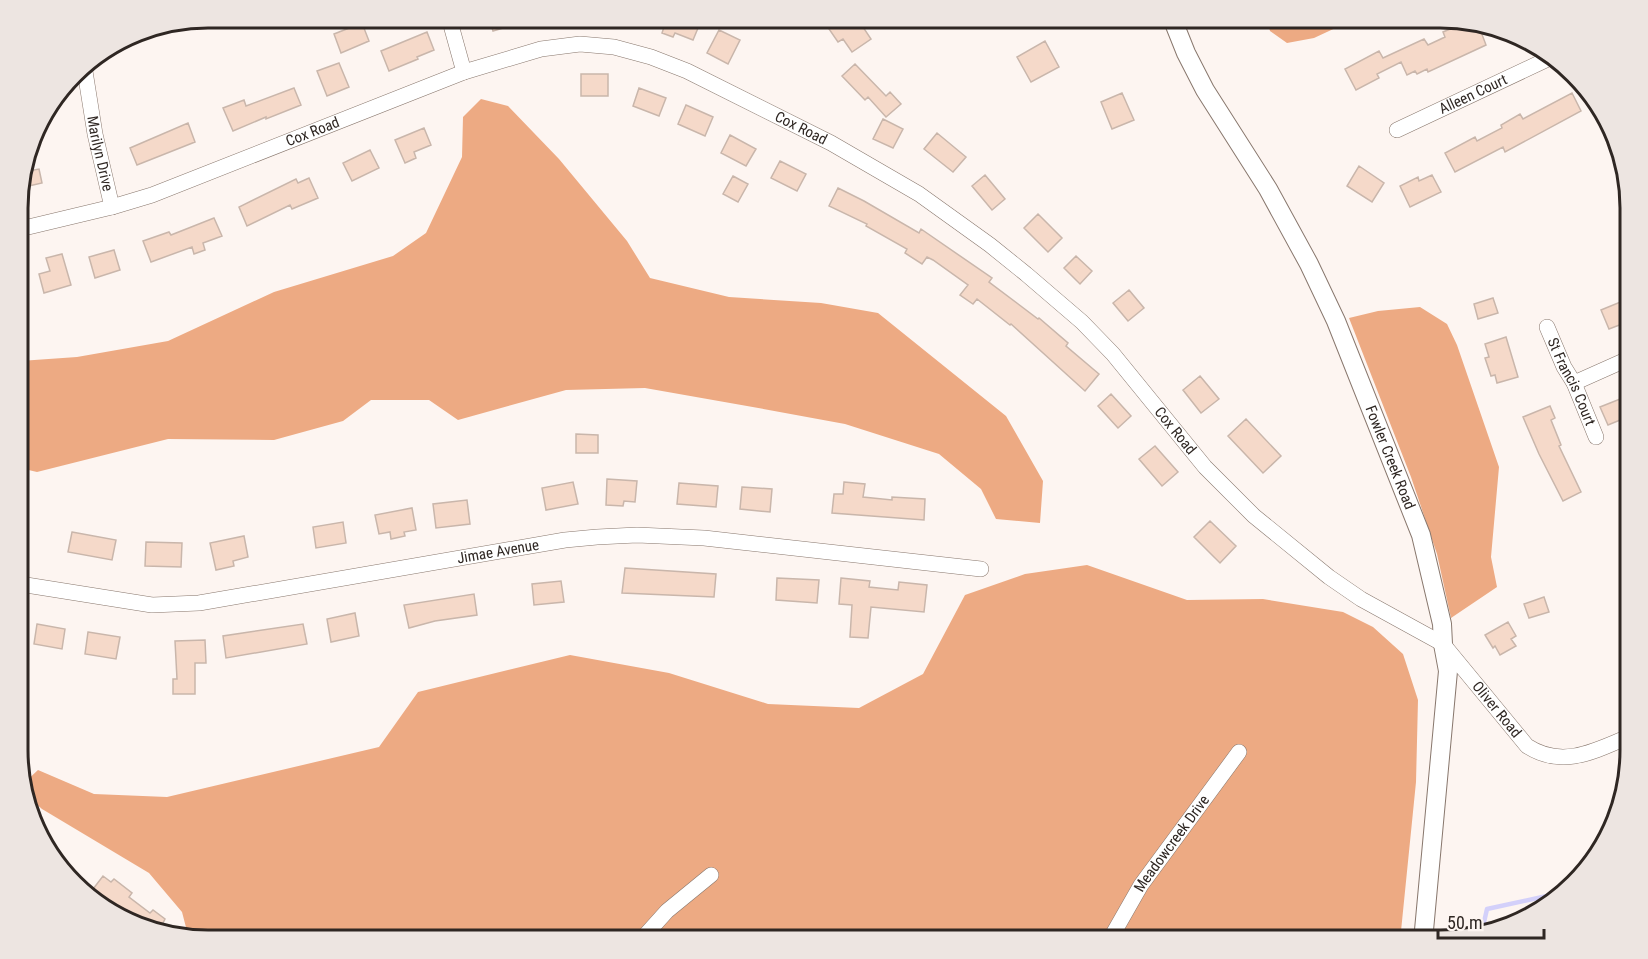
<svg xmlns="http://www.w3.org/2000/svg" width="1648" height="959" viewBox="0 0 1648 959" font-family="'Roboto Condensed',sans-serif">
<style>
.forest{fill:#edaa83}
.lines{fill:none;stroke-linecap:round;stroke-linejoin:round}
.stream{stroke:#d3d0fa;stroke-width:4.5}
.building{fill:#f5d9c9;stroke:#c9b6ab;stroke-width:1.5}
.minor-casing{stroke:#88776d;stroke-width:16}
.major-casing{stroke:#88776d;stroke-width:20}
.minor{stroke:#fff;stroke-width:15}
.major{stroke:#fff;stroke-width:18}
.labels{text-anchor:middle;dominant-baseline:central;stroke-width:5;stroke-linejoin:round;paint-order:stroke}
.street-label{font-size:15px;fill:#2f2723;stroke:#fdf5f1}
.rim{fill:none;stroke:#2f2723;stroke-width:3}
</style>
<rect width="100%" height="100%" fill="#fdf5f1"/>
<!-- forest -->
<path class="forest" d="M1266,18H1357L1314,38L1287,43L1270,31Z
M481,99L508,106L559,159L627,241L650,278L729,297L821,303L878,313L1006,416L1043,481L1040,523L996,519L981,489L939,454L845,424L747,406L645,388L566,390L458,420L429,400H371L343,421L274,440L168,439L37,472L20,468V361L77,357L168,341L274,292L393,256L426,233L462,157L463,117Z
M1420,307L1447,324L1457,345L1499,467L1491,557L1497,587L1451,618L1437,554L1411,477L1349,318L1378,311Z
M1087,565L1187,600L1263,599L1343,612L1373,627L1403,654L1418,700L1416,782L1400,941H209L188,935L182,912L149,873L42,809L27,796L23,784L38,770L94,794L167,797L379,747L418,692L570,655L669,673L768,704L859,708L923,674L965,595L1025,574Z"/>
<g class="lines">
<!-- stream -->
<path class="stream" d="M1482,931L1487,909L1556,894"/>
</g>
<!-- building -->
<path class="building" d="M489,18H525L526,21L493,31Z
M667,18H694L701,21L693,40L675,33L673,37L662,33Z
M835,18H857L871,39L852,52L843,39L838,42L829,29L838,22Z
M362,23L369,41L341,53L334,34Z
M1462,24L1480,29L1486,45L1428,72L1427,69L1417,74L1415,71L1407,75L1401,62L1377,74L1379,78L1356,90L1345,69L1379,51L1383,58L1424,39L1428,45L1445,37L1443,32Z
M719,30L740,40L728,64L707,53Z
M427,32L434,50L417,57L418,59L389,71L381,51Z
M1045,41L1059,67L1031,82L1017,57Z
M339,63L349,87L327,96L317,71Z
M855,64L886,96L890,92L901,104L886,117L868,97L865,100L842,76Z
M581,74H608V96H581Z
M294,88L301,105L266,119V117L233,131L223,108L244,100L246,106Z
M639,88L666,98L659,116L633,106Z
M1122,93L1134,120L1112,129L1101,102Z
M1572,93L1581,111L1505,152L1503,147L1455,172L1445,153L1475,137L1477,141L1502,128L1501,125L1520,114L1523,119Z
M686,105L713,117L705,136L678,124Z
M883,119L903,129L893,148L873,139Z
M188,123L195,142L137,165L130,148Z
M424,128L431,145L414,152L416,158L405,163L395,140Z
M937,133L966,157L953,172L924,149Z
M730,135L756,149L746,166L721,153Z
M370,150L379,168L352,181L343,163Z
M780,161L806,174L797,191L771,178Z
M1359,166L1384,183L1372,202L1347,186Z
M39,169L42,183L20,188L23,172Z
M985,175L1005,199L992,210L972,186Z
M1432,175L1441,192L1410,207L1400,186L1418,177L1419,181Z
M733,176L748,184L738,202L723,194Z
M309,178L318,198L292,209L290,205L247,226L239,207L296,179L298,183Z
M838,188L864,201L919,233L921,229L992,278L989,282L1038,319L1039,318L1068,343L1066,346L1099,374L1085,391L1011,324L1010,325L977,299L973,304L960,295L968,285L933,260L927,257L922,264L905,253L907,249L866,226L867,224L829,206Z
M1038,214L1062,238L1048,252L1024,228Z
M214,218L222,236L203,243L205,250L194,254L192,247L151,262L143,241L169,232L171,235Z
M114,250L120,270L95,278L89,257Z
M62,254L71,285L44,293L39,274L50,271L46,258Z
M1076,256L1092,271L1080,284L1064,268Z
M1129,290L1144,308L1128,321L1113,303Z
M1493,298L1498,313L1478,319L1474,304Z
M1630,298V321L1609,329L1601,310Z
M1506,337L1518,377L1497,383L1495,375L1491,376L1485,358L1489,357L1485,344Z
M1200,376L1219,399L1201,413L1183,390Z
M1111,394L1131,416L1118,428L1098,406Z
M1630,395V416L1608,425L1600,407Z
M1550,406L1555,418L1551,420L1561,445L1559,446L1581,492L1563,501L1539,454L1523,417Z
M1246,419L1281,456L1263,473L1228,436Z
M576,434L598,435V453H576Z
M1155,446L1178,472L1162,486L1139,459Z
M607,479L637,481L635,502L624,501L623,506L606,505Z
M573,482L578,504L546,510L542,488Z
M844,482L865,484L863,497L892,500V497L925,499L924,520L832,513L834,494H843Z
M679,483L718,486L716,507L677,504Z
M742,487L772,489L770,512L740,509Z
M467,500L470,524L436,528L433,504Z
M412,508L416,530L404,532L405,536L391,539L390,532L379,534L375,515Z
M1210,521L1236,546L1220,563L1194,537Z
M343,522L346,543L316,548L313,527Z
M72,532L116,540L112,560L68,552Z
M244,536L248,557L233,561L234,566L216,570L210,543Z
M146,542L182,543L181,567L145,566Z
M625,568L716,574L714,597L622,593Z
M777,578L819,580L817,603L776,600Z
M841,578L870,581L869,587L898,590L899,582L927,585L924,612L871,607L868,638L850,637L852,605L839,604Z
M561,581L564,602L534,605L532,584Z
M474,594L477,615L435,621L409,628L404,605Z
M1544,597L1549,612L1529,618L1524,604Z
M355,613L359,636L331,642L327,619Z
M1508,622L1516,636L1511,639L1516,646L1500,655L1495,646L1493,648L1485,635Z
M37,624L65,629L62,649L34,644Z
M303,624L307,644L226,658L223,636Z
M88,632L120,637L116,659L85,654Z
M205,640L206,663H195V694H173V679H177L175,641Z
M103,876L111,882L114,879L132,893L129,897L150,913L153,910L165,919L163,923L174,932L113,915L90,893Z"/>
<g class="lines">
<defs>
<g id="minor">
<path d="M449,18L464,72"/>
<path id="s1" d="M84,65L95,134L112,207"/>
<path id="s2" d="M1397,130L1550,58"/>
<path id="s3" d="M20,229L112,207L152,195L464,72L541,49L580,44L614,47L651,57L687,71L831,143L919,194L990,245L1026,274L1082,322L1113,354L1205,467L1254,516L1329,577L1361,599L1443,644L1527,746C1562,769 1595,751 1630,736"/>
<path id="s4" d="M1547,327L1564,367L1574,383L1596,437"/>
<path d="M1574,383L1630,358"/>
<path id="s5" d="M20,584L152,605L199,603L565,540L597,537L637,535L704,538L981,569"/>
<path d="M640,941L667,911L711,875"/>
<path id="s6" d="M1109,941L1141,885L1239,752"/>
</g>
<g id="major">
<path id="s7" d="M1172,18L1186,53L1205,90L1268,189L1309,264L1336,321L1421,535L1442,624L1443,644L1448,671L1423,941"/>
</g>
</defs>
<!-- minor casing -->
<use href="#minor" class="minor-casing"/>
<!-- major casing -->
<use href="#major" class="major-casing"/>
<!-- minor -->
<use href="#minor" class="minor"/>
<!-- major -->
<use href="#major" class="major"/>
</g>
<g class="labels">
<!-- street labels -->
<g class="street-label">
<text stroke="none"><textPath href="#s2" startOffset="84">Alleen Court</textPath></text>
<text stroke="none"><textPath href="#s3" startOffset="830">Cox Road</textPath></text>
<text stroke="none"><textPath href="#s3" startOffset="309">Cox Road</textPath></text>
<text stroke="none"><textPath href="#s1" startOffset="90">Marilyn Drive</textPath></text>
<text stroke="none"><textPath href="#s4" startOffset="60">St Francis Court</textPath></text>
<text stroke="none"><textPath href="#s3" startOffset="1316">Cox Road</textPath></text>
<text stroke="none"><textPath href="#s7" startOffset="492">Fowler Creek Road</textPath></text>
<text stroke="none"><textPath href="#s5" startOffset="484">Jimae Avenue</textPath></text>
<text stroke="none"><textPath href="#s3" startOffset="1746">Oliver Road</textPath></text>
<text stroke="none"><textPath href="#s6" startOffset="116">Meadowcreek Drive</textPath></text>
</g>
</g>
<!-- crop -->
<path d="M0 0H1648V959H0ZM208 28H1440A180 180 0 0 1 1620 208V750A180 180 0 0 1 1440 930H208A180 180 0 0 1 28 750V208A180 180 0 0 1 208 28Z" fill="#ede5e1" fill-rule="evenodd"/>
<path class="rim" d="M208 28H1440A180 180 0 0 1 1620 208V750A180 180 0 0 1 1440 930H208A180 180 0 0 1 28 750V208A180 180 0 0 1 208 28Z"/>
<!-- scale -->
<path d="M1438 929v9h106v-9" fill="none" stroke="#2f2723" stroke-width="3"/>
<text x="1447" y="929" font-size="18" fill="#2f2723" stroke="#fdf5f1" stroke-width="4.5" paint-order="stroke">50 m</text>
</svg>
